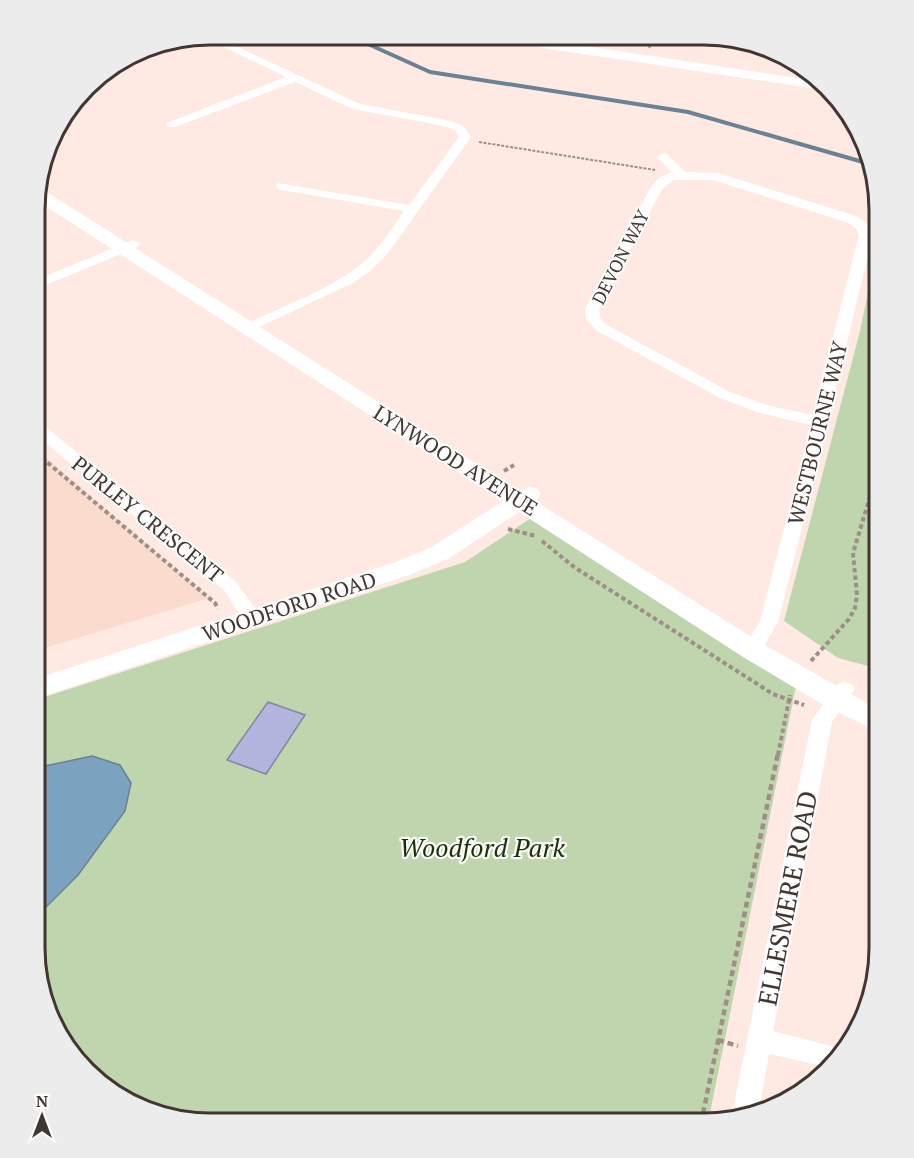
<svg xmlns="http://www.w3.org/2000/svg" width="914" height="1158" viewBox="0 0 914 1158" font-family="'PT Serif',serif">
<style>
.built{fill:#fbdbce}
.green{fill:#bfd5ad}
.water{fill:#7ba2be;stroke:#6a8294;stroke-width:1.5}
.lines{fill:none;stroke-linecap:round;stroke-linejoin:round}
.stream{stroke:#6a8294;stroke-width:4}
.building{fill:#b4b5df;stroke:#8485a0;stroke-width:1.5}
.path-far2{stroke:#9e8e88;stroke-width:2;stroke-dasharray:3 1.5;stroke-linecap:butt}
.path-far1{stroke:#9e8e88;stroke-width:4;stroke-dasharray:4.5 3;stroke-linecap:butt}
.path{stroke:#9e8e88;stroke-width:4.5;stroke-dasharray:6 4;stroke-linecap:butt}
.minor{fill:#fff;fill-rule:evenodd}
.tertiary{fill:#fff;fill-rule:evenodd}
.labels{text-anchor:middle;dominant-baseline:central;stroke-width:4.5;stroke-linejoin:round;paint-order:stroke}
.far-street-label{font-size:18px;fill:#423631;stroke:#fcfcfc}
.street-label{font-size:21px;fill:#423631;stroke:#fcfcfc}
.near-park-label{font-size:26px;font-style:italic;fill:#1d3105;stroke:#fcfcfc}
.near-street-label{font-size:26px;fill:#423631;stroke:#fcfcfc}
.rim{fill:none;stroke:#423631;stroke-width:3}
</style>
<rect width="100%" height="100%" fill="#feeae2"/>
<!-- built -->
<path class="built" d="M36,449L209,598L35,651Z"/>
<!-- green -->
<path class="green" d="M879,239V669L838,658L784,621L860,331Z
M534,516L796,686L708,1123H198L113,1094L58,1036L35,949V700L465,562Z"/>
<!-- water -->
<path class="water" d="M92,756L120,765L131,783L125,811L78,875L35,918V771L45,766Z"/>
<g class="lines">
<!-- stream -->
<path class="stream" d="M348,35L430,72L688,112L863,162"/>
</g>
<!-- building -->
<path class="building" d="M268,702L305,715L266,774L227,760Z"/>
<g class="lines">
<!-- path-far2 -->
<path class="path-far2" d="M649,48L657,36
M479,142L655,170"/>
<!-- path-far1 -->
<path class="path-far1" d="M36,453L215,603L218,609
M504,471L514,465
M508,529L536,536
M542,541L574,567L773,694L804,705
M811,661L849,619L855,608L857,595L853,553L879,467
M778,755L790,695"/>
<!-- path -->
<path class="path" d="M718,1040L738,1046
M701,1123L778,753"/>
<!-- minor -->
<path class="minor" d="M212,35L360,104L451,121L463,126L471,137L388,253L370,271L353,283L248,332L243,331L241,328L243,325C277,309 331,289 360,265C378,251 391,230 404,211L282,190L278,189L276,186L278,183L409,205L459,137L455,130L444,126L353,109L295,82L175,127H167V123L286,77L201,36Z
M663,153L667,154L685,172L718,173L856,216L867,223L873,235L828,420L829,422L778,622L759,655L752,657L745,655L742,650L760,621L811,425L760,413L720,398L597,331L586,319L585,309L651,187L660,177L672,172L657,157ZM674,180H713L846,222L856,228L859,235L813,415L770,406L730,392L607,325L600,318L599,309L662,189Z
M133,240L140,244L138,247L36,289V280Z
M36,422L42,424L236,582L262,617L260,622C243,627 233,603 224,590L36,435Z
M845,682L852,684L855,689L832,722L773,1031L846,1050L827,1067L769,1054L759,1110L734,1118L732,1114L812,720L838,684Z"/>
<!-- tertiary -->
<path class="tertiary" d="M476,35H513L817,81L825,90L483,39Z
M36,188L42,189L519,491L530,487L538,489L541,494L535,501L761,643L879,710V732L827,707L743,657L519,512L448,559L409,575L35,699V679L393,563L432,547L503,501L36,200Z"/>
</g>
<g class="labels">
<!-- far-street labels -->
<g class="far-street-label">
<text transform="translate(620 257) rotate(-63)">DEVON WAY</text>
</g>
<!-- street labels -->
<g class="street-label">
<text transform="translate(817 433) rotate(-76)">WESTBOURNE WAY</text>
<text transform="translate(456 460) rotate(32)">LYNWOOD AVENUE</text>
<text transform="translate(148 519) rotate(39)">PURLEY CRESCENT</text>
<text transform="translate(289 606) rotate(-18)">WOODFORD ROAD</text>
</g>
<!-- near-park labels -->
<g class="near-park-label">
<text x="482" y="847">Woodford Park</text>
</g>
<!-- near-street labels -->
<g class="near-street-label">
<text transform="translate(787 898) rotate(-79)">ELLESMERE ROAD</text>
</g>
</g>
<!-- crop -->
<path d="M0 0H914V1158H0ZM210 45H704A165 165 0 0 1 869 210V948A165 165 0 0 1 704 1113H210A165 165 0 0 1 45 948V210A165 165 0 0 1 210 45Z" fill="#edecec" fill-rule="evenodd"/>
<path class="rim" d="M210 45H704A165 165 0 0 1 869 210V948A165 165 0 0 1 704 1113H210A165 165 0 0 1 45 948V210A165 165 0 0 1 210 45Z"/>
<!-- north arrow -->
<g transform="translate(42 1116)" stroke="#fcfcfc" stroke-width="4.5" paint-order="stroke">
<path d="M0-4.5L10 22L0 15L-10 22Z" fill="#423631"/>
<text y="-9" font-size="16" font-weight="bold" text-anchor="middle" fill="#423631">N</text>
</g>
</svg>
